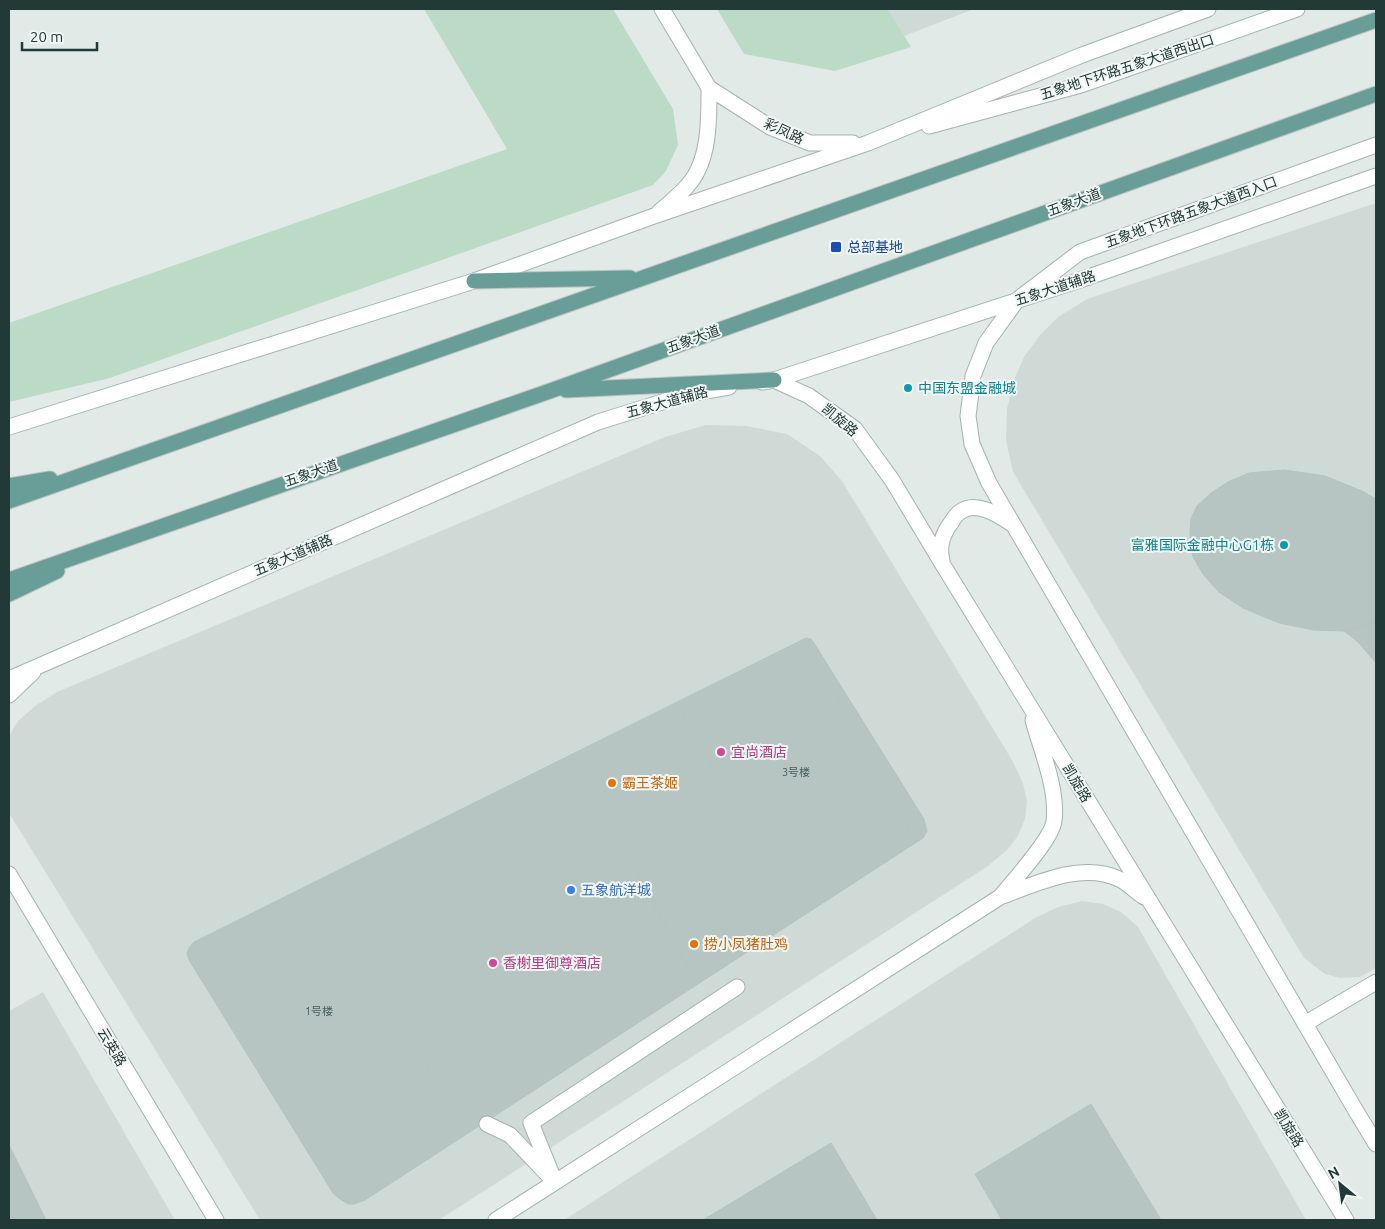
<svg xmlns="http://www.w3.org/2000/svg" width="1385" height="1229" viewBox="0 0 1385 1229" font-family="Ubuntu,'Noto Sans SC',sans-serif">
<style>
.built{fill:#cfdad7}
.green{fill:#bbdbc7}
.building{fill:#b6c5c1;stroke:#b3c4bf}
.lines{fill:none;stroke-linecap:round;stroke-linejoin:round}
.minor-casing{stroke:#a4b2af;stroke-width:17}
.major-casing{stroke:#bdc4c3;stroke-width:17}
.minor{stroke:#fff;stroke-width:15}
.major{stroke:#689e97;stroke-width:15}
.transit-dot{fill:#1a4fb4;stroke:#f1f7f5;stroke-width:2}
.culture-dot{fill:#0f9aa8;stroke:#f1f7f5;stroke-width:2}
.hotel-dot{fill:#d1479c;stroke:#f1f7f5;stroke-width:2}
.food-dot{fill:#e8710a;stroke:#f1f7f5;stroke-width:2}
.shop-dot{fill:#3f7fe0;stroke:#f1f7f5;stroke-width:2}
.labels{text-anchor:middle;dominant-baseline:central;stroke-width:4;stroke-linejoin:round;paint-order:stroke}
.number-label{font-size:11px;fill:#475d5a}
.street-label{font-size:14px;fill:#223a37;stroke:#f1f7f5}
.transit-label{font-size:14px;fill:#164399;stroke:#f1f7f5;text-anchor:start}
.culture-label{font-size:14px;fill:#0d838f;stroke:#f1f7f5;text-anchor:start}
.hotel-label{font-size:14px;fill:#b23c85;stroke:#f1f7f5;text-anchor:start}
.food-label{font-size:14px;fill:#c56008;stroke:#f1f7f5;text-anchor:start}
.shop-label{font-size:14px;fill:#366cbe;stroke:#f1f7f5;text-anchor:start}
</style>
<rect width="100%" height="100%" fill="#e1eae7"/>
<!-- built -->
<path class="built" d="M888,9H974L904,36Z
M1376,203V968L1360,977L1340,978L1325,974L1304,958L1013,472L1006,440L1007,409L1014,380L1024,357L1040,335L1058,317L1087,299Z
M706,425L747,426L787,434L820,456L842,481L1012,760L1023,783L1027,802L1025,819L1018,836L1007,850L988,866L439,1220H260L9,813V736L18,721L35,706L57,692L665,437Z
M1082,901L1103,904L1121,912L1138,927L1306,1220H564L1035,918L1058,907Z
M43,992L175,1220H9V1011Z"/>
<!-- green -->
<path class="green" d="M424,9H613L673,109L678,145L666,171L653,185L110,378L9,402V323L507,149Z
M717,9H888L911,47L835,71L744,54Z"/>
<!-- building -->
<path class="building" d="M1284,470L1325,476L1362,491L1376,499V622L1362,627L1344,631L1314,630L1279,623L1243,608L1219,592L1203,574L1193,557L1190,534L1191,518L1197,506L1211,493L1228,482L1249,473Z
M1376,622V663L1358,642L1344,631L1362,627Z
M806,638L811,639L814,643L924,819L927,831L923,838L365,1200L354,1204H348L340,1199L333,1193L189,960L187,953L189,948L194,942Z
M809,645L910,830L783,899L683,714Z
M626,854L693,976L503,1080L436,959Z
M327,884L430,1071L311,1137L208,951Z
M1091,1104L1161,1220H1002L975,1174Z
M831,1143L877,1220H703Z
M9,1145L46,1220H9Z"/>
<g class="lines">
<defs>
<path id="minor" d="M662,9L709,88L770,127L810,143H853
M929,126L1081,85L1297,9
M1376,145L1080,252L1017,300L986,343L973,376L968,416L972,444L989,483L1356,1111L1376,1144
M659,212C669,203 680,195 688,185C710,161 709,118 709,88
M774,380L809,396L855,429L892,480L943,565L1346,1220
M762,382L774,380L1083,279L1376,176
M9,427L474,281L654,216L868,143L1082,55L1208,9
M942,561C939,548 941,539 948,527C952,522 955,515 960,512C976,500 998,515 1012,524
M9,679L598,422L688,394L729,387
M9,695L33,672
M9,874L216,1220
M1001,896C1013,881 1052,839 1054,821C1058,789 1041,750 1033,720
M1306,1023L1376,982
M487,1124L510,1135L549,1176
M555,1182L531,1123L737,987
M496,1220L1000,897C1036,884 1082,861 1119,879C1128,883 1136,892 1144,897"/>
<path id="major" d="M474,281L630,278
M566,390L774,380
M9,486L50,479
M9,501L1376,20
M9,580L550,391L1376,94
M9,594L57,571"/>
</defs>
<!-- minor casing -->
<use href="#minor" class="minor-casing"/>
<!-- major casing -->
<use href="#major" class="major-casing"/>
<!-- minor -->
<use href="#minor" class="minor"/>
<!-- major -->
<use href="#major" class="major"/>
</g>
<!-- markers -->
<rect class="transit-dot" x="830" y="241" width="12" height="12" rx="2.5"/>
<g class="culture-dot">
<circle cx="908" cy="388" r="5"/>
<circle cx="1284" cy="545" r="5"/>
</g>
<g class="hotel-dot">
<circle cx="721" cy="752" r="5"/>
<circle cx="493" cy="963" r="5"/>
</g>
<g class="food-dot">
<circle cx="612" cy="783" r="5"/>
<circle cx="694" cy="944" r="5"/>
</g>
<circle class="shop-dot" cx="571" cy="890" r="5"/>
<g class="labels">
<!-- number labels -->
<g class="number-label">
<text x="796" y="772">3号楼</text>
<text x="319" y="1011">1号楼</text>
</g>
<!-- street labels -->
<g class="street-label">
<text transform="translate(1127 67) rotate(-18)">五象地下环路五象大道西出口</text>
<text transform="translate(784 131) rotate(25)">彩凤路</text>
<text transform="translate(1074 202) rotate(-20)">五象大道</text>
<text transform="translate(1191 212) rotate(-20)">五象地下环路五象大道西入口</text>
<text transform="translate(1055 288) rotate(-18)">五象大道辅路</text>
<text transform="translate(693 339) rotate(-20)">五象大道</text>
<text transform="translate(667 402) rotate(-15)">五象大道辅路</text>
<text transform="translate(840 420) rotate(40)">凯旋路</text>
<text transform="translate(311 473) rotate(-19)">五象大道</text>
<text transform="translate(293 555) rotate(-23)">五象大道辅路</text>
<text transform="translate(1077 783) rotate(59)">凯旋路</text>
<text transform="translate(112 1047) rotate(59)">云英路</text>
<text transform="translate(1289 1128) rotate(58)">凯旋路</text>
</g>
<!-- transit labels -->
<g class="transit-label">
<text x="847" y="247">总部基地</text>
</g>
<!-- culture labels -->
<g class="culture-label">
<text x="918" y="388">中国东盟金融城</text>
<text x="1274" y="545" text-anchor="end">富雅国际金融中心G1栋</text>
</g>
<!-- hotel labels -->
<g class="hotel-label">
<text x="731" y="752">宜尚酒店</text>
<text x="503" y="963">香榭里御尊酒店</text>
</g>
<!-- food labels -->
<g class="food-label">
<text x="622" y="783">霸王茶姬</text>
<text x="704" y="944">捞小凤猪肚鸡</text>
</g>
<!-- shop labels -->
<g class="shop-label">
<text x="581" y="890">五象航洋城</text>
</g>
</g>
<!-- border -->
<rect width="1385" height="1229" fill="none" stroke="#223a37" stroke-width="20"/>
<!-- north arrow -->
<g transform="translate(1340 1184) rotate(331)" stroke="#f1f7f5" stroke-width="4" paint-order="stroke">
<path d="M0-4L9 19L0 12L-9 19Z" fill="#223a37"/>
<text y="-8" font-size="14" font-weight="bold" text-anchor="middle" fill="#223a37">N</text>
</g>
<!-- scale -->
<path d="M22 42v8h75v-8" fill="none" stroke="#223a37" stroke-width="2.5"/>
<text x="30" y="42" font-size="15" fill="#223a37" stroke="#f1f7f5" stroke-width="4" paint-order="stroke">20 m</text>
</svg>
